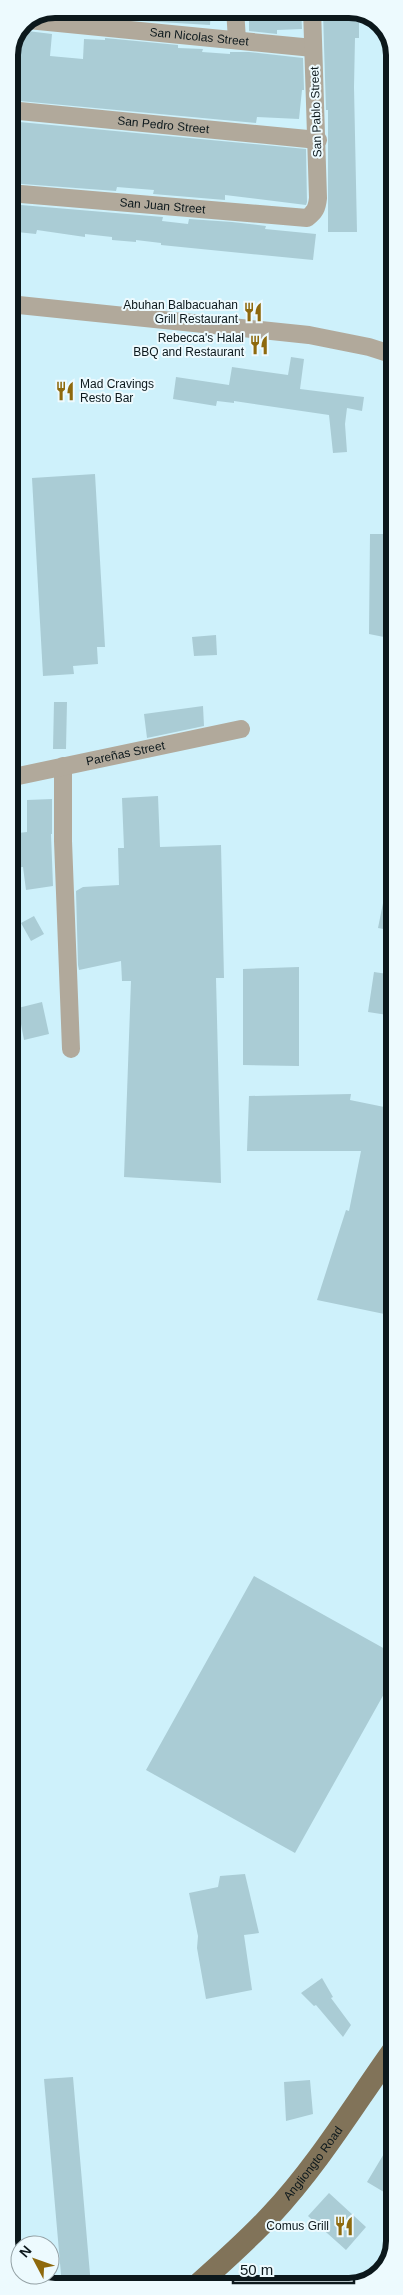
<svg xmlns="http://www.w3.org/2000/svg" width="403" height="2295" viewBox="0 0 403 2295" font-family="Arial,sans-serif">
<style>
.building{fill:#aaccd5}
.lines{fill:none;stroke-linecap:round;stroke-linejoin:round}
.minor{stroke:#b1a99b;stroke-width:18}
.major{stroke:#817359;stroke-width:22}
.labels{text-anchor:middle;dominant-baseline:central;stroke-width:4;stroke-linejoin:round;paint-order:stroke}
.street-label{font-size:12px;fill:#0c181c;stroke:#edfafe}
.poi-label{font-size:12px;fill:#0c181c;stroke:#edfafe;text-anchor:end}
.rim{fill:none;stroke:#0c181c;stroke-width:6}
</style>
<rect width="100%" height="100%" fill="#cef1fb"/>
<!-- building -->
<path class="building" d="M144,9H211L210,25L143,21Z
M249,9H301L302,29L277,30V34L249,31Z
M323,13H359V38H355L354,87L357,232H328V110H326Z
M19,30L52,34L50,56L83,59L84,39L105,40V38L178,45V48L203,49L202,52L230,54V52H249L303,58L304,90H302L299,119L257,117L256,123L9,100V54Z
M9,121L306,149L307,202L306,205L225,195V200L153,194L154,190L129,188L117,187L116,191L9,183Z
M9,204L163,217L162,221L188,224L189,219L232,222L266,226L265,229L316,234L313,260L161,245V243L136,240V242L112,240V237L85,234V237L37,230L36,234L17,232L18,227L9,226Z
M291,357L304,359L300,389L364,397L362,411L347,408L345,424L347,452L333,453L329,415L234,401V403L217,401L216,406L173,399L176,377L229,385L232,367L288,375Z
M95,474L105,647H97L98,664L73,666L74,674L43,676L32,478Z
M370,534H394V639L369,634Z
M216,635L217,655L194,656L192,637Z
M54,702H67L66,749H53Z
M203,706L204,726L147,738L144,714Z
M158,796L160,847L221,845L224,978H216L221,1183L124,1177L131,981H122L121,961L79,970L78,965L76,891L83,887L119,885L118,848H124L122,798Z
M52,799V834H51L53,886L26,890L23,867L9,868V834L27,832V800Z
M388,878L394,879V931L378,928Z
M34,916L44,934L31,941L21,923Z
M299,967V1066L243,1065V969Z
M374,972L394,975V1016L368,1012Z
M42,1002L49,1034L24,1040L18,1008Z
M351,1094L350,1100L394,1109V1316L317,1300L346,1210L349,1211L361,1151H247L249,1096Z
M254,1576L394,1654V1676L295,1853L146,1770Z
M245,1874L259,1933L244,1935L252,1990L206,1999L197,1948L198,1936L189,1893L218,1887L220,1876Z
M322,1978L333,1997L331,1998L351,2025L343,2037L316,2005L314,2006L301,1993Z
M73,2077L91,2286H62L44,2079Z
M310,2080L313,2114L286,2121L284,2082Z
M394,2137V2198L367,2182Z
M329,2193L366,2227L346,2250L308,2216Z"/>
<g class="lines">
<!-- minor -->
<g class="minor">
<path d="M235,9L237,40"/>
<path id="s1" d="M28,20L313,48"/>
<path id="s2" d="M9,110L318,140"/>
<path id="s3" d="M9,193L307,218C315,212 317,208 318,198L312,9"/>
<path d="M9,304L309,335L369,347L394,355"/>
<path d="M63,766V841L71,1049"/>
<path id="s4" d="M9,778L241,729"/>
</g>
<!-- major -->
<path class="major" id="s5" d="M196,2286C222,2263 248,2240 271,2215C318,2165 354,2105 394,2049"/>
</g>
<!-- icons -->
<defs>
<symbol id="restaurant-bare" viewBox="-9 -9 18 18"><path d="M-5-6h1v4h1v-4h1v4h1v-4h1v5L-1.5 .5V6h-2V.5L-5-1ZM5-6V6H3V1.5H1.5Q1.5-4 5-6Z" fill="#8e690d" stroke="#edfafe" stroke-width="2.5" paint-order="stroke"/></symbol>
</defs>
<g fill-rule="evenodd">
<use href="#restaurant-bare" x="239" y="298" width="28" height="28"/>
<use href="#restaurant-bare" x="245" y="331" width="28" height="28"/>
<use href="#restaurant-bare" x="51" y="377" width="28" height="28"/>
<use href="#restaurant-bare" x="330" y="2212" width="28" height="28"/>
</g>
<g class="labels">
<!-- street labels -->
<g class="street-label">
<text stroke="none"><textPath href="#s1" startOffset="172">San Nicolas Street</textPath></text>
<text transform="translate(316 112) rotate(-92)">San Pablo Street</text>
<text stroke="none"><textPath href="#s2" startOffset="155">San Pedro Street</textPath></text>
<text stroke="none"><textPath href="#s3" startOffset="154">San Juan Street</textPath></text>
<text stroke="none"><textPath href="#s4" startOffset="119">Pareñas Street</textPath></text>
<text stroke="none"><textPath href="#s5" startOffset="170">Angliongto Road</textPath></text>
</g>
<!-- poi labels -->
<g class="poi-label">
<text x="238" y="305">Abuhan Balbacuahan<tspan x="238" dy="14">Grill Restaurant</tspan></text>
<text x="244" y="338">Rebecca's Halal<tspan x="244" dy="14">BBQ and Restaurant</tspan></text>
<text x="80" y="384" text-anchor="start">Mad Cravings<tspan x="80" dy="14">Resto Bar</tspan></text>
<text x="329" y="2226">Comus Grill</text>
</g>
</g>
<!-- crop -->
<path d="M0 0H403V2295H0ZM55 18H349A37 37 0 0 1 386 55V2241A37 37 0 0 1 349 2278H55A37 37 0 0 1 18 2241V55A37 37 0 0 1 55 18Z" fill="#edfafe" fill-rule="evenodd"/>
<path class="rim" d="M55 18H349A37 37 0 0 1 386 55V2241A37 37 0 0 1 349 2278H55A37 37 0 0 1 18 2241V55A37 37 0 0 1 55 18Z"/>
<!-- north arrow -->
<g transform="translate(35 2260) rotate(311)"><circle r="24" fill="#edfafe" stroke="#93a0a4"/>
<path d="M0-4L9 19L0 12L-9 19Z" fill="#8e690d"/>
<text y="-8" font-size="14" font-weight="bold" text-anchor="middle" fill="#0c181c">N</text>
</g>
<!-- scale -->
<path d="M233 2275v8h121v-8" fill="none" stroke="#0c181c" stroke-width="2.5"/>
<text x="240" y="2275" font-size="15" fill="#0c181c" stroke="#edfafe" stroke-width="4" paint-order="stroke">50 m</text>
</svg>
